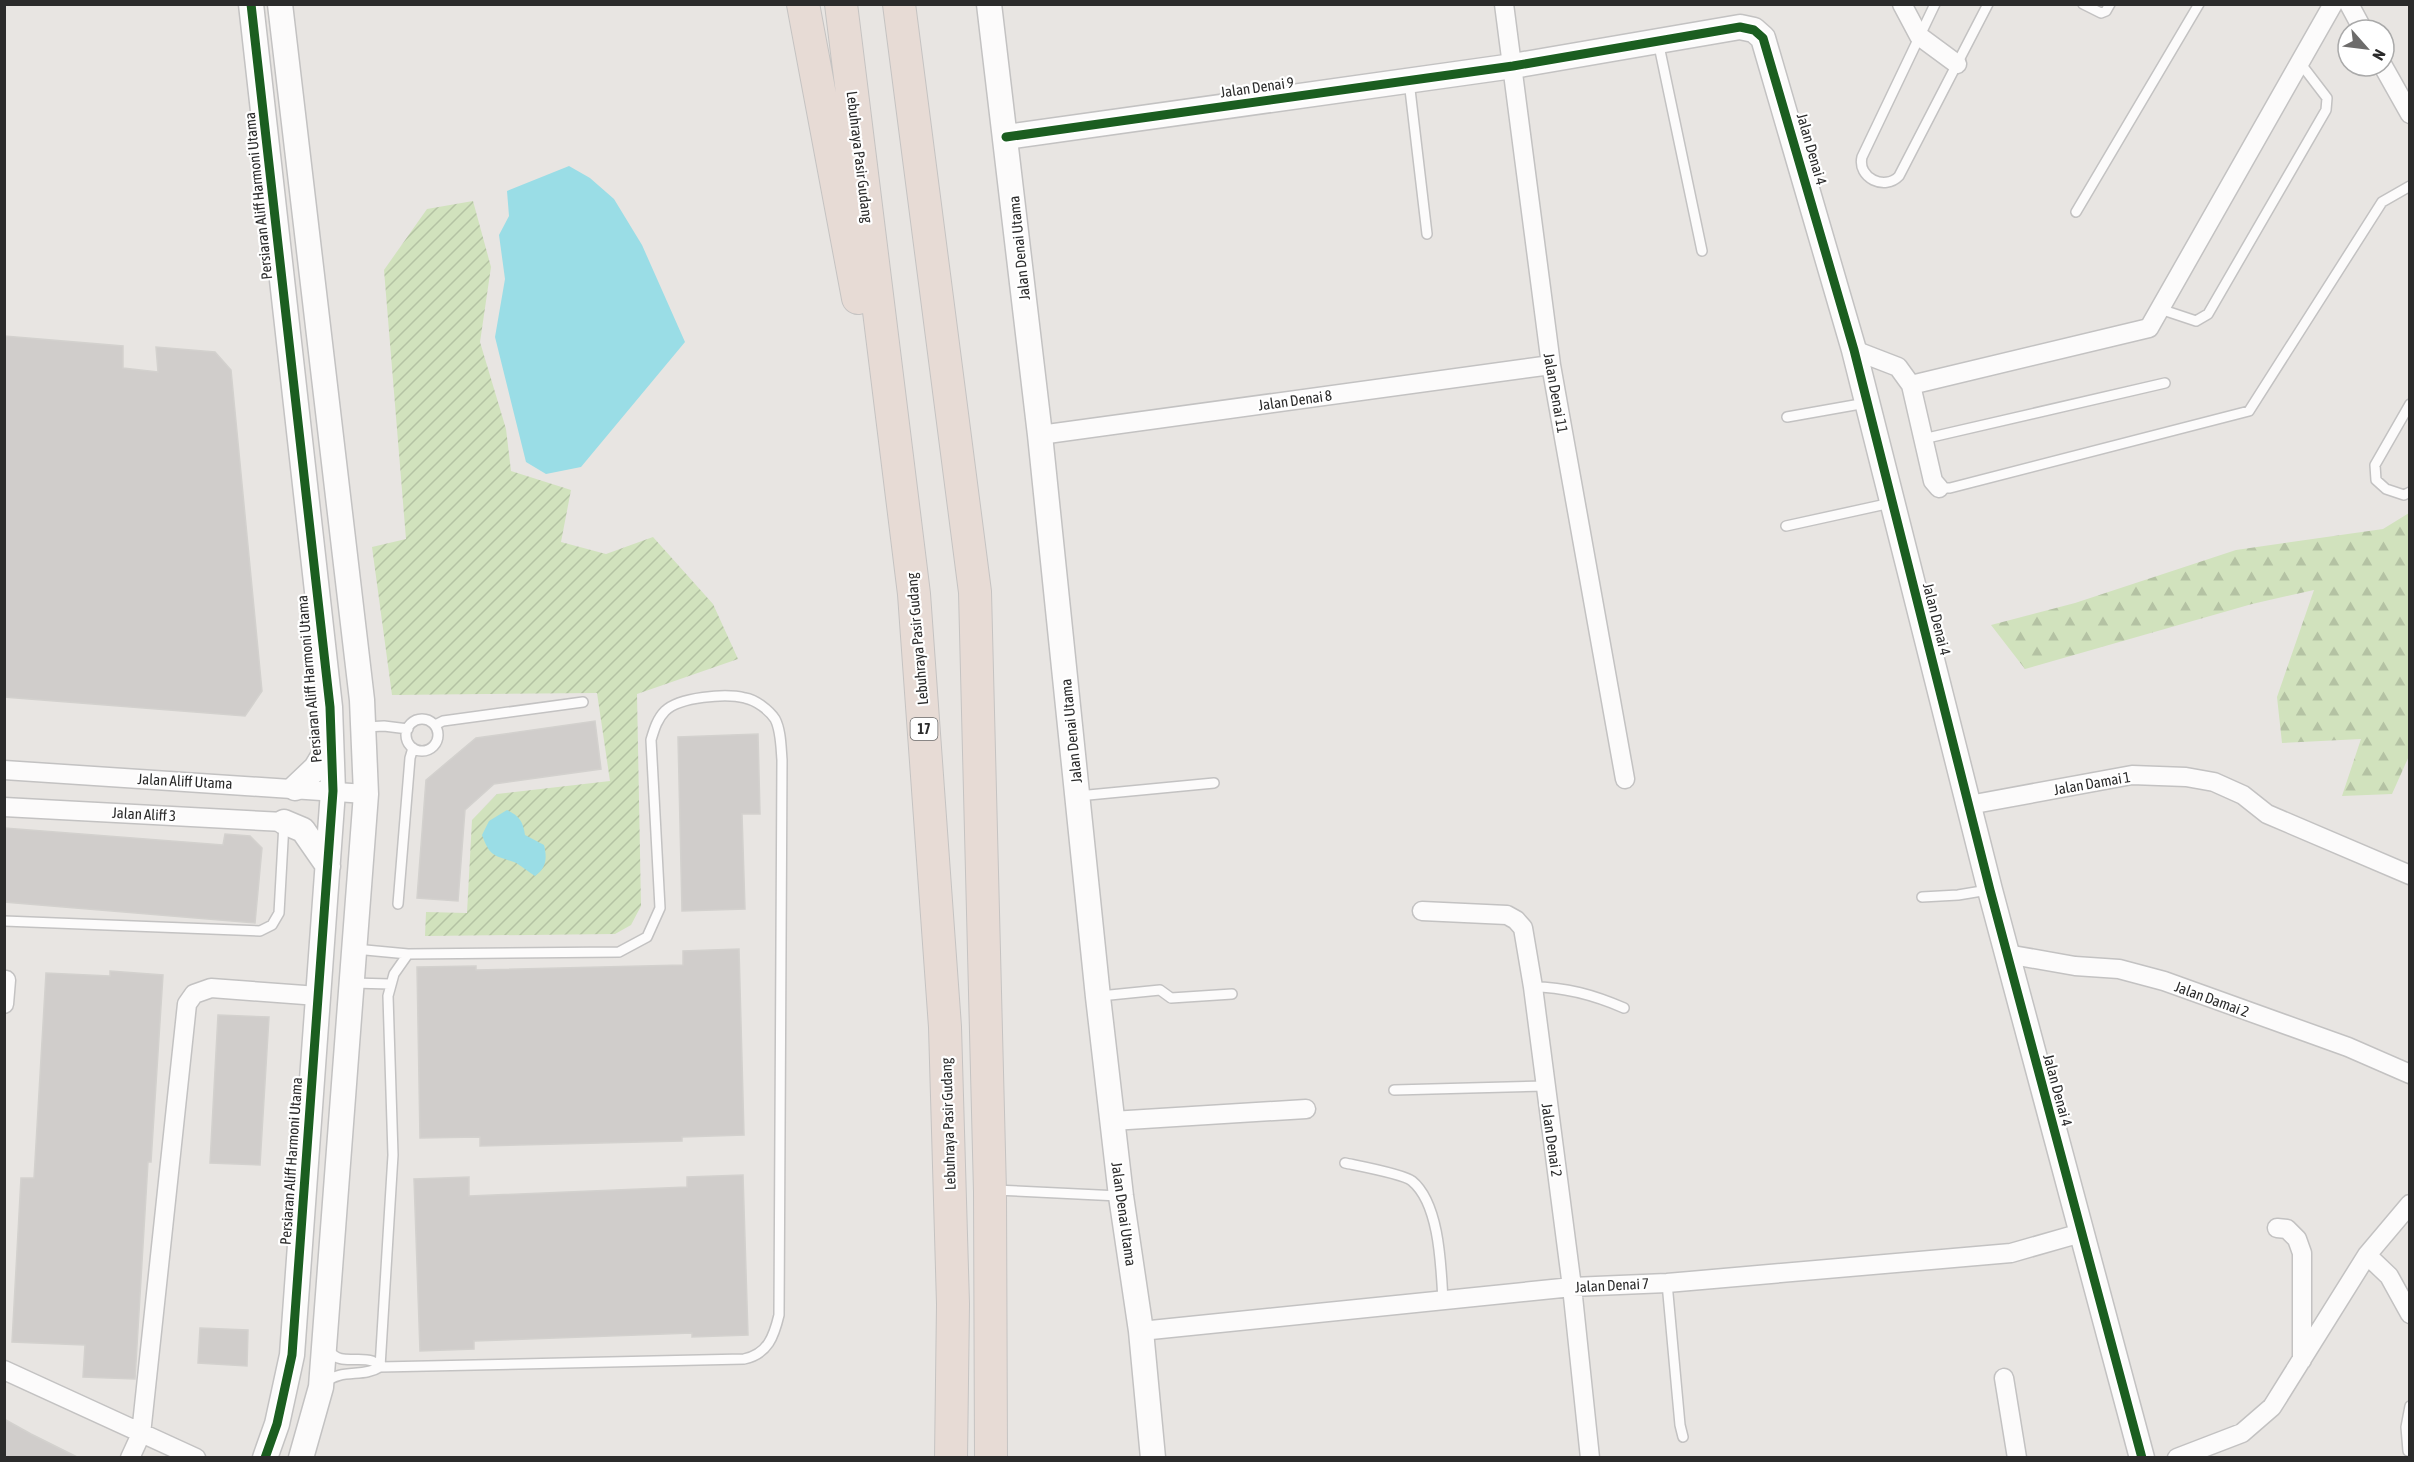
<svg xmlns="http://www.w3.org/2000/svg" width="2414" height="1462" viewBox="0 0 2414 1462" font-family="'Asap Condensed',sans-serif">
<style>
.forest{fill:url(#forest-firs)}
.garden{fill:url(#garden-furrows)}
.water{fill:#9adde6}
.building{fill:#d0cdcb;stroke:#d3d1ce;stroke-width:1.5}
.lines{fill:none;stroke-linecap:round;stroke-linejoin:round}
.lane-casing{stroke:#c3c2c2;stroke-width:12}
.street-casing{stroke:#c3c2c2;stroke-width:21}
.secondary-casing{stroke:#c3c2c2;stroke-width:27}
.highway-casing{stroke:#c5c3c2;stroke-width:34}
.lane{stroke:#fcfbfb;stroke-width:9}
.street{stroke:#fcfbfb;stroke-width:18}
.secondary{stroke:#fcfbfb;stroke-width:24}
.highway{stroke:#e7dbd5;stroke-width:32}
.cycleway-casing{stroke:#fff;stroke-width:13}
.cycleway{stroke:#1b5e20;stroke-width:9}
.labels{text-anchor:middle;dominant-baseline:central;stroke-width:4.5;stroke-linejoin:round;paint-order:stroke}
.shield{fill:#fff;stroke:#6b6b6b;stroke-width:1.5}
.shield-label{font-size:14px;font-weight:bold;fill:#2b2b2b}
.street-label{font-size:15px;fill:#2b2b2b;stroke:#fff}
</style>
<defs>
<pattern id="forest-firs" width="22" height="20" patternUnits="userSpaceOnUse" patternTransform="scale(1.5)"><rect width="22" height="20" fill="#d1e2bd"/><path d="M5 1l3.5 6h-7zM16 11l3.5 6h-7z" fill="#b4c2a3"/></pattern>
<pattern id="garden-furrows" width="10" height="10" patternUnits="userSpaceOnUse" patternTransform="scale(1.5)"><rect width="10" height="10" fill="#d1e2bd"/><path d="M-1 1l2-2M0 10L10 0M9 11l2-2" fill="none" stroke="#b4c2a3"/></pattern>
</defs>
<rect width="100%" height="100%" fill="#e8e5e2"/>
<!-- forest -->
<path class="forest" d="M2409,513V756L2392,794L2342,796L2361,739L2282,743L2277,697L2314,590L2252,604L2025,669L1991,625L2075,603L2236,550L2383,529Z"/>
<!-- garden -->
<path class="garden" d="M473,201L491,267L480,342L506,429L511,471L571,490L561,542L606,554L653,537L713,604L738,659L637,694L641,906L631,925L615,934L425,936L426,912L467,913L472,820L497,794L610,781L597,693L392,695L372,547L406,539L384,270L427,209Z"/>
<!-- water -->
<path class="water" d="M569,166L590,178L614,199L642,245L685,342L581,467L546,474L526,462L495,337L505,279L499,235L509,216L507,191Z
M507,810C519,816 523,821 525,835L544,845C547,857 547,868 535,876C528,872 521,865 514,862C494,855 490,857 482,835L489,821Z"/>
<!-- building -->
<path class="building" d="M4,336L123,346V368L158,372L156,347L215,352L231,370L262,691L245,716L4,697Z
M595,721L601,769L494,784L465,810L458,901L417,898L426,780L476,738Z
M758,734L760,814H742L745,909L682,911L678,737Z
M4,828L223,845L225,834L250,836L262,848L255,923L4,902Z
M739,949L744,1135L682,1137V1141L480,1146V1137L420,1138L417,967L476,966V970L683,965V951Z
M110,971L163,975L151,1162H148L135,1379L83,1377L85,1345L12,1342L21,1178H34L46,973L110,976Z
M218,1015L269,1017L260,1165L210,1163Z
M743,1175L748,1335L692,1337V1333L474,1341V1349L420,1351L414,1179L469,1177V1196L687,1187V1177Z
M200,1328L248,1330L247,1366L198,1363Z
M4,1419L31,1434L79,1458H4Z"/>
<g class="lines">
<defs>
<path id="lane" d="M1935,4L1862,157C1857,178 1885,191 1899,176L1988,4
M2083,4L2101,13L2106,11L2110,4
M1658,41L1702,251
M1409,81L1427,234
M2076,212L2199,4
M2160,309L2196,321L2208,314L2326,110L2327,98L2301,64
M2410,404L2375,465L2376,480L2386,489L2404,495L2410,492
M1787,417L1866,403
M1923,439L2165,383
M1939,488H1950L2249,411L2382,202L2410,186
M1786,526L1891,503
M406 735a16 16 0 1 1 32 0a16 16 0 1 1-32 0Z
M435,725L443,721L583,702
M365,727L384,726L408,729
M1078,796L1214,783
M1922,897L1958,895L1988,890
M398,904L410,758L413,748
M4,921L260,931L272,925L279,913L284,823
M353,983L390,984
M1533,987C1566,987 1594,995 1624,1008
M1100,996L1160,990L1171,998L1232,994
M1394,1090L1545,1086
M1345,1163C1359,1166 1403,1174 1412,1181C1440,1204 1441,1268 1443,1301
M995,1190L1119,1196
M1667,1283L1680,1425L1683,1437
M329,1350C339,1366 357,1356 372,1361C375,1362 378,1365 380,1367
M380,1367L393,1155L388,996L394,974L408,954
M325,1383C341,1368 363,1378 380,1367L744,1359C768,1354 774,1336 779,1315L782,760C781,748 781,730 775,719C769,710 756,700 745,698C726,693 679,697 665,711C657,719 654,730 651,740L660,908L647,937L619,952L408,954L355,949
M2408,1451L2406,1427L2410,1406"/>
<path id="street" d="M1504,4L1551,365L1625,779
M1902,4L1919,36L1957,64
M2349,4L2363,30
M2383,66L2410,114
M1854,350L1898,367L1911,385L2149,328L2333,4
M1911,385L1933,481L1939,488
M1040,435L1551,365
M4,770L366,794
M1969,805L2132,775L2186,777L2214,782L2243,795L2267,814L2410,875
M4,807L284,822
M1422,911L1507,915L1516,920L1523,928L1533,987L1572,1287L1590,1458
M2007,954L2075,966L2119,969L2164,981L2348,1047L2410,1074
M4,1004L6,980
M1112,1121L1306,1109
M2277,1228L2287,1229L2297,1239L2302,1253V1360
M2367,1255L2389,1276L2410,1314
M1141,1331L1572,1287L1667,1283L2011,1253L2081,1233
M4,1370L196,1458
M2004,1378L2017,1458
M130,1458L141,1434L187,1004L194,994L211,988L318,996
M2177,1458L2242,1433L2272,1407L2367,1255L2410,1204"/>
<path id="secondary" d="M251,4L330,707L333,791L292,1355L277,1424L265,1458
M280,4L362,700L366,794L321,1387L301,1458
M989,4L1040,435L1098,997L1121,1196L1141,1331L1153,1458
M1006,137L1513,66L1740,27L1754,30L1763,38L1854,350L1990,890L2142,1458
M295,788L316,768L331,743
M284,822L303,830L328,866"/>
<path id="highway" d="M803,4L858,298
M841,4L914,594L945,1027L953,1304L951,1458
M899,4L975,592L990,1192L991,1458"/>
</defs>
<!-- lane casing -->
<use href="#lane" class="lane-casing"/>
<!-- street casing -->
<use href="#street" class="street-casing"/>
<!-- secondary casing -->
<use href="#secondary" class="secondary-casing"/>
<!-- highway casing -->
<use href="#highway" class="highway-casing"/>
<!-- lane -->
<use href="#lane" class="lane"/>
<!-- street -->
<use href="#street" class="street"/>
<!-- secondary -->
<use href="#secondary" class="secondary"/>
<!-- highway -->
<use href="#highway" class="highway"/>
<defs>
<path id="cycleway" d="M251,4L330,707L333,791L292,1355L277,1424L265,1458
M1006,137L1513,66L1740,27L1754,30L1763,38L1854,350L1990,890L2142,1458"/>
</defs>
<!-- cycleway casing -->
<use href="#cycleway" class="cycleway-casing"/>
<!-- cycleway -->
<use href="#cycleway" class="cycleway"/>
</g>
<g class="labels">
<!-- shield labels -->
<rect class="shield" x="910.5" y="718" width="27" height="22" rx="4.5"/>
<g class="shield-label">
<text x="924" y="729">17</text>
</g>
<!-- street labels -->
<g class="street-label">
<text transform="translate(1257 87) rotate(-8)">Jalan Denai 9</text>
<text transform="translate(1812 149) rotate(74)">Jalan Denai 4</text>
<text transform="translate(860 157) rotate(83)">Lebuhraya Pasir Gudang</text>
<text transform="translate(258 196) rotate(-96)">Persiaran Aliff Harmoni Utama</text>
<text transform="translate(1019 248) rotate(-96)">Jalan Denai Utama</text>
<text transform="translate(1556 393) rotate(80)">Jalan Denai 11</text>
<text transform="translate(1295 400) rotate(-8)">Jalan Denai 8</text>
<text transform="translate(1937 619) rotate(76)">Jalan Denai 4</text>
<text transform="translate(917 639) rotate(-95)">Lebuhraya Pasir Gudang</text>
<text transform="translate(309 679) rotate(-95)">Persiaran Aliff Harmoni Utama</text>
<text transform="translate(1071 731) rotate(-96)">Jalan Denai Utama</text>
<text transform="translate(185 781) rotate(3)">Jalan Aliff Utama</text>
<text transform="translate(2092 783) rotate(-10)">Jalan Damai 1</text>
<text transform="translate(144 814) rotate(3)">Jalan Aliff 3</text>
<text transform="translate(2212 999) rotate(20)">Jalan Damai 2</text>
<text transform="translate(2058 1090) rotate(75)">Jalan Denai 4</text>
<text transform="translate(948 1124) rotate(-92)">Lebuhraya Pasir Gudang</text>
<text transform="translate(1552 1140) rotate(82)">Jalan Denai 2</text>
<text transform="translate(291 1161) rotate(-86)">Persiaran Aliff Harmoni Utama</text>
<text transform="translate(1124 1214) rotate(82)">Jalan Denai Utama</text>
<text transform="translate(1612 1285) rotate(-3)">Jalan Denai 7</text>
</g>
</g>
<!-- border -->
<rect width="2414" height="1462" fill="none" stroke="#2b2b2b" stroke-width="12"/>
<!-- north arrow -->
<g transform="translate(2366 48) rotate(118)"><circle r="28" fill="#ffffff" stroke="#aaaaaa" stroke-width="1.5"/>
<path d="M0-4.5L10 22L0 15L-10 22Z" fill="#6d6c6b"/>
<text y="-9" font-size="16" font-weight="bold" text-anchor="middle" fill="#2b2b2b">N</text>
</g>
</svg>
